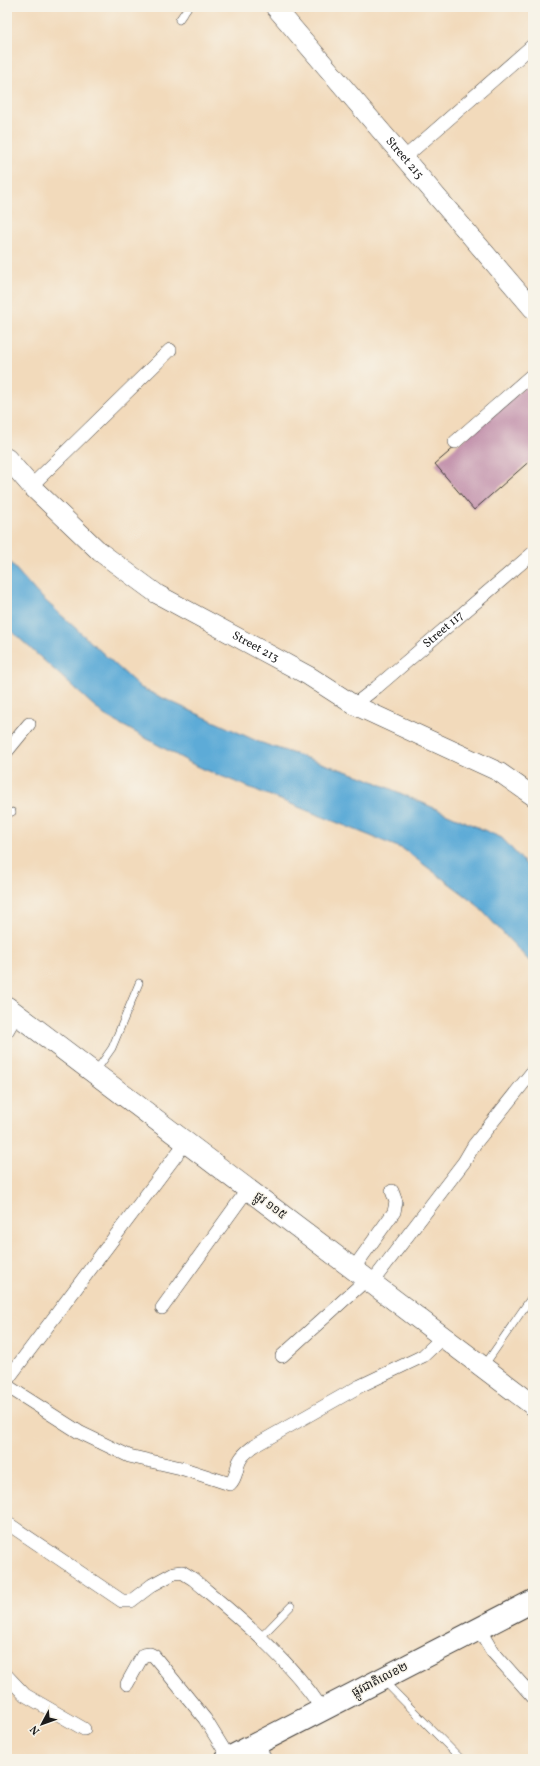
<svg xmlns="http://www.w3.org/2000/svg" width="540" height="1766" viewBox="0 0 540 1766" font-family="Vollkorn,'Noto Sans Khmer',serif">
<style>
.water{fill:#5dabd7;stroke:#3c647a}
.building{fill:#c596af}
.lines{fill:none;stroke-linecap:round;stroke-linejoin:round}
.lane-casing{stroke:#3c3834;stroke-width:8}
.street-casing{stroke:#3c3834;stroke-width:14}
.secondary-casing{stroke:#3c3834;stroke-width:20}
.primary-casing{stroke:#3c3834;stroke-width:22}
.highway-casing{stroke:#3c3834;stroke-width:24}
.lane{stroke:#fff;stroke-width:7}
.street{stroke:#fff;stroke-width:13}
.secondary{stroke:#fff;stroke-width:19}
.primary{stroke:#fff;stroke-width:21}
.highway{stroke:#fff;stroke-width:22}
.labels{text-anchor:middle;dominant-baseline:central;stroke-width:3;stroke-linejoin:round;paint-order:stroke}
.street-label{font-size:12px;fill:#1c1c1c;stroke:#f7f3e8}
</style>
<rect width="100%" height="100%" fill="#f7f3e8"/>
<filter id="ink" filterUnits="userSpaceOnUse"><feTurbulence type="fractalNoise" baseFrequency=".025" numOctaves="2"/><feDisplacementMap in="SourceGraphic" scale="8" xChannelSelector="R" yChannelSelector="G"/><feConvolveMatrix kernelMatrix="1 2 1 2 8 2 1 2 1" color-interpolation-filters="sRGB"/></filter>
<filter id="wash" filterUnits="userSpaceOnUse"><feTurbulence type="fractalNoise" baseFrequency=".012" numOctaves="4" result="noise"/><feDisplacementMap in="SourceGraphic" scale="16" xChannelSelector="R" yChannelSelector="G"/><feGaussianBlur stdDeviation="0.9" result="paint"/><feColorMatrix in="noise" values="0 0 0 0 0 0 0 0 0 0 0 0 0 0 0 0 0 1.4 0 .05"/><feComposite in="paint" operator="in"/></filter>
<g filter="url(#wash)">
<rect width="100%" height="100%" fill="#f2dabb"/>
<!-- water -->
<path class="water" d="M7,559L36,592L141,688L259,742L366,778L502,838L533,872V965L474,902L403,849L196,766L104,715L7,627Z"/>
<g id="blocks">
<!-- building -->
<path class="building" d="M533,380V458L474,510L435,464Z"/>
</g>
</g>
<g filter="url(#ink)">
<use href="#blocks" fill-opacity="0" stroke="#3c3834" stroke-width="1"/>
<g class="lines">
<defs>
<path id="lane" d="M179,20L188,7
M7,814L12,812
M96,1071L112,1048L139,983
M484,1366L533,1295
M261,1637L291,1606
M384,1681L461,1759"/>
<g id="street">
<path d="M404,158L533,45"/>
<path d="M455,442L533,374"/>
<path d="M31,486L170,350"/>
<path id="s1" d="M354,705L377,687L533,553"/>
<path d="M7,751L29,724"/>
<path d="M7,1031L17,1014"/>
<path d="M353,1269L394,1212L396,1202L392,1191"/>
<path d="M374,1285L376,1277L464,1162L474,1145L533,1071"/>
<path d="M162,1308L248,1189"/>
<path d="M282,1356L367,1279"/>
<path d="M7,1380L186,1142"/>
<path d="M7,1386L79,1432L129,1456L181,1468L230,1484C237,1478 236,1467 240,1460C243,1454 249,1450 254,1446L360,1386L423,1356L443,1337"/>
<path d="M7,1523L122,1601H131L152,1585L174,1573L182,1572L193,1579C240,1619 288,1657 322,1709"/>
<path d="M479,1629L492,1651L533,1697"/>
<path d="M7,1676L25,1695L84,1729"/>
<path d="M127,1684L143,1655L150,1654L154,1656L205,1719L229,1758"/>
<path d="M257,1743L265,1759"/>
</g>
<g id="secondary">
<path id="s2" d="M275,7L533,309"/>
<path id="s3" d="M7,458L31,486L100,552L157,594L309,676L354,705L499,772L533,796"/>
</g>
<path id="primary" d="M7,1007L533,1405"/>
<path id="highway" d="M227,1759L533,1601"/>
</defs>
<!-- lane casing -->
<use href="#lane" class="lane-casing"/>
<!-- street casing -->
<use href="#street" class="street-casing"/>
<!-- secondary casing -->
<use href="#secondary" class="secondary-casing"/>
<!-- primary casing -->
<use href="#primary" class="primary-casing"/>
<!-- highway casing -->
<use href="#highway" class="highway-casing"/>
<!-- lane -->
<use href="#lane" class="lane"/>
<!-- street -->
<use href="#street" class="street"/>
<!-- secondary -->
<use href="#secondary" class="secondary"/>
<!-- primary -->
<use href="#primary" class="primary"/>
<!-- highway -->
<use href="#highway" class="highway"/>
</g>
</g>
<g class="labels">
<!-- street labels -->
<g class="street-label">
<text stroke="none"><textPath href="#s2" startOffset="199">Street 215</textPath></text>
<text stroke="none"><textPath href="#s1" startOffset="117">Street 117</textPath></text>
<text stroke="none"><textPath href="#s3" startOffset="315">Street 213</textPath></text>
<text transform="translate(270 1206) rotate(37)">ផ្លូវ ១១៥</text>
<text transform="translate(380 1680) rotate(-27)">ផ្លូវជាតិលេខ២</text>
</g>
</g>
<!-- margin -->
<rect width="540" height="1766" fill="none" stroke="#f7f3e8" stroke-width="24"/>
<!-- north arrow -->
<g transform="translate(42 1724) rotate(229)" stroke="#f7f3e8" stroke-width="3" paint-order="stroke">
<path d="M0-3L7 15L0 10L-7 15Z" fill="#1c1c1c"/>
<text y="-6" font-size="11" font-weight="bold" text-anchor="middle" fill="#1c1c1c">N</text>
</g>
</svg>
